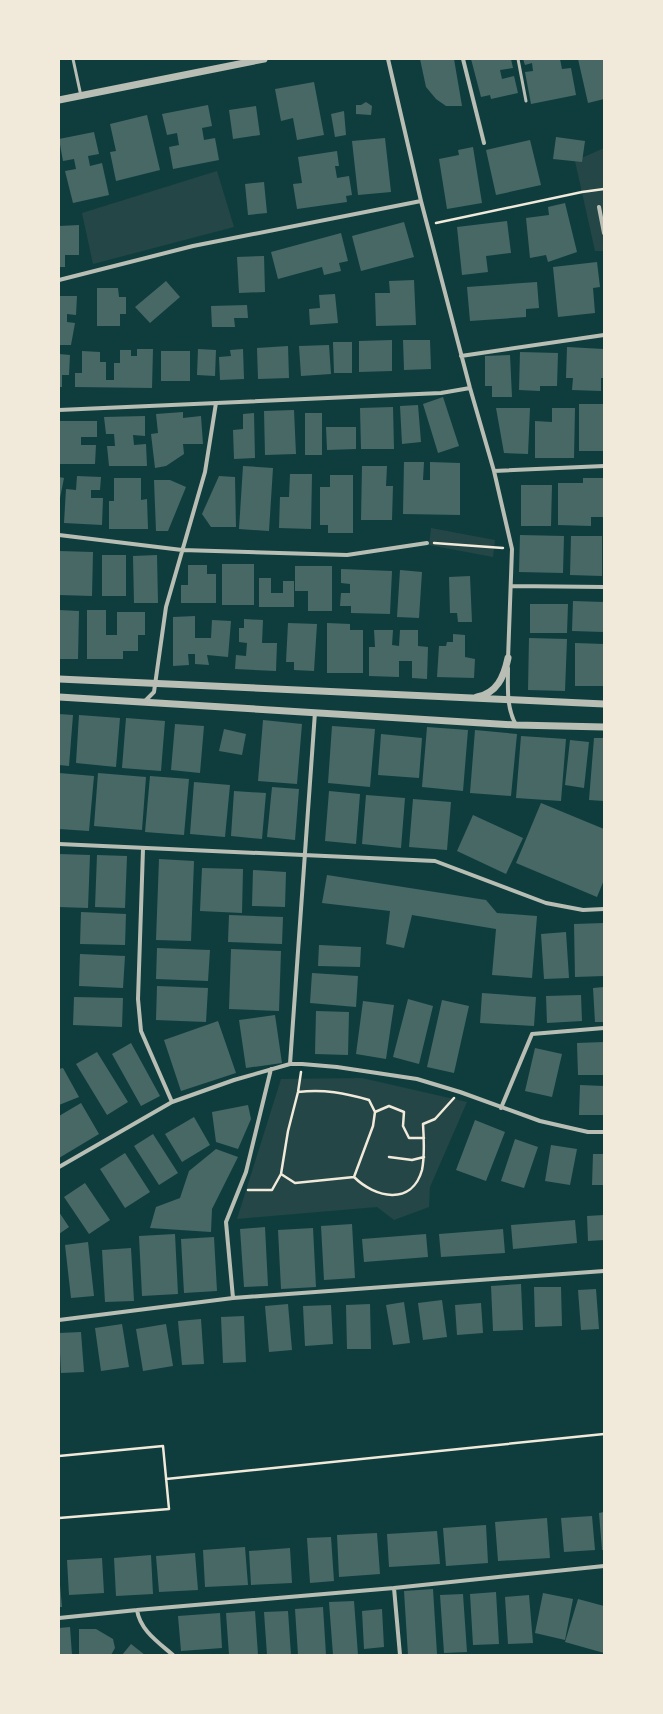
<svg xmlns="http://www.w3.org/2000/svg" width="663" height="1714" viewBox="0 0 663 1714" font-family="'Times New Roman',serif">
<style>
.green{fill:#244646}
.building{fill:#486865}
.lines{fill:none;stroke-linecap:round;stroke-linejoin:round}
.path{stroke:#f1e9da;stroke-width:2.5}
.service{stroke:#b8beb3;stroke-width:3}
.minor{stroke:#b8beb3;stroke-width:4}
.tertiary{stroke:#b8beb3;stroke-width:7}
</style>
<rect width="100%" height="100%" fill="#0f3d3e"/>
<!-- green -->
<path class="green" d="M604,148V251H595L575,161Z
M217,171L234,227L93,264L82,213Z
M431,528L495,540L493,557L429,545Z
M362,1078L467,1102L430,1187L429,1207L394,1220L377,1207L237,1219L281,1079Z"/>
<!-- building -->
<path class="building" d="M420,59H454L462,106H446L436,99L426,87Z
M471,59H511L513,68L500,70L502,79L514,76L518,93L491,99L490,95L481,97Z
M523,59H560L562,69L571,68L576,95L531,104L525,72L533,71L532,63L525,65Z
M578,59H604V99L588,103Z
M314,82L324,135L297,140L293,118L281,121L275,89Z
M366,102L372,106L371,115L356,114V105H361Z
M208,105L212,126L202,128L204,140L215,138L219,160L173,169L169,147L179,145L177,133L167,135L162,114Z
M256,106L260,135L233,139L229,110Z
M344,111L346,135L335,137L331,114Z
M147,115L160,170L116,181L110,152L116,151L110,124Z
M94,132L99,154L88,156L90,166L102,163L109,195L73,203L65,171L76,169L74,159L63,161L59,139Z
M556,137L585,141L582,162L553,159Z
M385,138L391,192L358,195L352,141Z
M530,140L541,185L496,195L486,150Z
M473,147L482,203L447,209L439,159L459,155L458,150Z
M337,151L339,166H335L337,178L349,176L352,195L346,196L347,202L297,209L293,184L302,183L298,157Z
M264,182L267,213L248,215L245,184Z
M565,203L577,252L548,262L546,255L530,258L526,218L549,215L548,207Z
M507,221L511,253L486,256L488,272L462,275L457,227Z
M404,222L414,257L361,271L352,236Z
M79,225V255H65V267H59V226Z
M341,233L348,261L339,263L341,271L324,275L322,267L278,279L271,252Z
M264,256L265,292L239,293L237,257Z
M597,262L600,287L593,288L595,313L558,317L553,267Z
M414,280L416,325L376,326L375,293H390L389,281Z
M166,281L180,297L150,323L135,307Z
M537,282L539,308L526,309V317L470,321L467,287Z
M97,288H118L119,297H126V314H120V326H97Z
M335,294L338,323L310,325L309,309L320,308L319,295Z
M59,296H77L76,315L67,314V322L75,323L71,345H59Z
M247,305L248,318H234L235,327H212L211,306Z
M392,340V371L359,372V341Z
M403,340H430L431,369L404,370Z
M333,342H352V373H334Z
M329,345L331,374L301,376L299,346Z
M288,346L289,378L258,379L257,348Z
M567,347L604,349V378H601V391L572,390L573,378H566Z
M137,349H153L152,388L75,387V373H82V351L100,352V362H106V380H114V363H120V350H131V356H137Z
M198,349L216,350L215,376L197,375Z
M243,349L244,379L220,380L219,357L231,356L230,350Z
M161,351H190V381H161Z
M520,352L558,353L557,386H540V391L519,390Z
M59,354L70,355L69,375H62V387H59Z
M510,355L512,397H492V386H485V356Z
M443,397L459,446L438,453L423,404Z
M579,404H604V451H579Z
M418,405L421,442L402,444L400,406Z
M393,407L394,449H361L360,408Z
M496,408H530L528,454L504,453Z
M552,408H575L574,458H535V421L552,422Z
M294,410L296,454L265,455L264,411Z
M183,412V418L201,416L203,444H183L184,454L166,466L155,468L151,434L158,433L156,414Z
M254,413L255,458L234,459L233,430L243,429V414Z
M305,413H322V455H305Z
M145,416V436L133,435L134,445L146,444L147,466H109L107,446H115L114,434H106L104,417Z
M59,421H97V437H81V445H96L95,464H59Z
M326,427H356V449L327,450Z
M404,462H424L423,480H430V462L460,463V515L403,514Z
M243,466L273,468L269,531L239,529Z
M362,466H387L386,486H393L392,520H361Z
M290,474H312L311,529L279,528L280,497H289Z
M330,475H353V533H328V525H320V487H330Z
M77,476L101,477L100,490H91V498H103L102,525L64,523L66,489L76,490Z
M219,476L235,477L236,527H211L202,514Z
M59,477L64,478L60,498H59Z
M114,478H141V500L147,499L148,529H109V501H114Z
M583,478H604V517H591V526L558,525V483H583Z
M154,480H170L186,487L168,531H156Z
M521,485H552L551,526H521Z
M520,535L564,536L563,573L519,572Z
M571,536H602V576L570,575Z
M59,551L93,552L92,596L59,595Z
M102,555H126V596H102Z
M157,555L158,603H134L133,556Z
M222,564H254V605H222Z
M188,565H207V574H216V603H181V585H188Z
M295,566H332V611H308V591H295Z
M341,569L392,571L390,614L351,613V606H340L341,593H350V584L341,583Z
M400,570L422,572L419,618L397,617Z
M470,576L472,622H458L457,613H450L449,577Z
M259,578H271V593H283V581H294V607H259Z
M573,601L604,602V632L572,631Z
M530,604H568L567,633H530Z
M59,610L79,611L78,659H59Z
M87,610H106V635H117V612H145V635H138V651H123V659H87Z
M195,616V638H211L212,620L231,621L228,657L207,655L209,665L195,664V654H188L189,665L173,666V617Z
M244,619L263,620L262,643H277L276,671L235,669L236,655L246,656L247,643L239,642V628H244Z
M288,623L317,624L314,671L294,670V662H286Z
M327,623L350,624V630H363V673H327Z
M374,630H393L392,645L399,646L400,630H418V646L428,647L427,679L412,678V661H399V677L369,676V647H375Z
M453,634L465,635V657L475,659L474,678L437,677L439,646H446L447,642H453Z
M529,638L567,639L565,691L528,690Z
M575,643L604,644V686H575Z
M59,714L73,715L69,766L59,765Z
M79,715L120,718L116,767L76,763Z
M126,718L165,721L161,771L122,768Z
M263,720L302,724L297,784L258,781Z
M175,724L204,726L200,773L171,770Z
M332,726L375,729L370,787L328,783Z
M427,727L468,730L463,791L422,787Z
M224,729L246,734L242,755L219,751Z
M475,730L517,734L511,796L470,793Z
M381,734L422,738L419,778L378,775Z
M521,736L566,739L561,801L516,798Z
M594,738H604V801L589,800Z
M570,740L589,742L584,788L565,785Z
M59,773L94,776L89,831L59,829Z
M98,773L146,777L142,830L94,826Z
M150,776L189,779L184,835L145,832Z
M194,782L230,785L225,837L190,834Z
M272,787L299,789L295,840L267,837Z
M234,791L266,793L262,839L231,836Z
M329,791L360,794L356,844L325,841Z
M366,795L405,798L401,848L362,844Z
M413,799L451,802L447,850L409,847Z
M541,803L604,829V880L597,897L516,863Z
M473,815L523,838L506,874L457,851Z
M59,854L90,855L88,908L59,907Z
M97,855L127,856L125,908L95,907Z
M159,859L194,861L191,941L156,940Z
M202,868L243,869L242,913L200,911Z
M253,870L286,872L285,907L252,906Z
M327,875L486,900L497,913L537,916L532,978L492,975L496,929L412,915L404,948L386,944L390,911L322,903Z
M81,912L126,914L125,945L80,944Z
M229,915L283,917L282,944L228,942Z
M604,923V976L575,977L574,924Z
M566,932L569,978L544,979L541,934Z
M319,945L361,947L360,967L318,966Z
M157,948L210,950L208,981L156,979Z
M231,949L281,951L279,1011L229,1009Z
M80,954L125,956L123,988L79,986Z
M312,973L358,976L356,1007L310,1003Z
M157,986L208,988L206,1022L156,1020Z
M604,987V1022H595L593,988Z
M482,993L536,997L534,1026L480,1023Z
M581,995L582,1021L547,1023L546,996Z
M74,997L123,998L122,1027L73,1025Z
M408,999L433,1006L419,1064L393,1057Z
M442,1000L469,1006L454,1073L427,1067Z
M363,1001L394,1005L386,1059L356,1054Z
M316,1011L349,1012L348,1055L315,1054Z
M275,1015L282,1063L246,1068L239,1020Z
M218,1021L236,1073L181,1091L164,1040Z
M604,1042V1075H578L577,1043Z
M131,1043L160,1096L141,1106L112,1054Z
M535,1048L562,1054L552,1097L525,1091Z
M97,1052L128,1102L107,1115L76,1064Z
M63,1068L79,1097L59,1105V1069Z
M580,1085L604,1086V1115H579Z
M81,1103L99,1134L59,1158V1116Z
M248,1105L251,1119L238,1149L216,1142L212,1112Z
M194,1117L210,1145L182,1162L165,1134Z
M475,1120L505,1132L486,1181L456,1170Z
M153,1134L178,1173L159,1185L134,1146Z
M515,1139L538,1147L524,1188L501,1181Z
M551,1145L577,1149L570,1185L545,1181Z
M216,1149L238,1157L212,1209L211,1232L150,1228L156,1207L180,1198L189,1171Z
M125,1153L150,1192L125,1208L100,1169Z
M593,1154H604V1185H592Z
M85,1183L110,1220L89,1234L64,1197Z
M59,1212L69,1227L59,1234Z
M604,1215V1240L588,1241L587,1216Z
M575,1220L577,1243L513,1249L511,1225Z
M352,1224L355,1278L324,1280L321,1226Z
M265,1227L268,1286L244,1287L240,1229Z
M313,1228L316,1287L281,1289L278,1230Z
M503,1229L505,1253L441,1257L439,1234Z
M175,1234L178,1294L142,1296L139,1236Z
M426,1234L428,1257L364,1262L362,1239Z
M214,1237L217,1291L184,1293L181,1239Z
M88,1242L94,1296L71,1298L65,1245Z
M131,1248L134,1301L105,1302L102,1250Z
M521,1284L523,1330L493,1331L491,1286Z
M534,1287H561L562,1326L535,1327Z
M596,1289L599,1329L581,1330L578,1290Z
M442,1300L447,1337L423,1340L418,1303Z
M404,1302L410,1343L393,1345L386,1305Z
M481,1303L483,1333L457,1335L455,1305Z
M288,1304L292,1350L269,1352L265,1306Z
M370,1304L371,1349H347L346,1305Z
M331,1305L333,1344L305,1346L303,1306Z
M244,1316L246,1362L223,1363L221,1317Z
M201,1319L204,1364L182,1365L178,1321Z
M122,1324L129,1367L101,1371L95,1328Z
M166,1324L173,1366L143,1371L136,1329Z
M81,1332L84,1372L61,1373L59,1333Z
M604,1512V1550H602L599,1513Z
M592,1516L595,1550L564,1552L561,1518Z
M547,1518L550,1558L498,1561L495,1522Z
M486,1525L488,1563L446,1566L443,1528Z
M437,1531L440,1564L389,1567L387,1534Z
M377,1533L380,1574L339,1577L337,1535Z
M331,1537L334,1581L310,1583L307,1538Z
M245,1547L248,1585L205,1587L203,1550Z
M290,1548L292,1583L251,1585L249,1551Z
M195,1553L198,1590L159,1592L156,1556Z
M151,1555L153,1594L116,1596L114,1558Z
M102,1558L104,1593L69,1595L67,1560Z
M60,1585L62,1607H59V1586Z
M433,1589L437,1654L408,1655L404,1591Z
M496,1592L499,1644L473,1645L470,1594Z
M543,1593L573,1599L565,1640L535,1633Z
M463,1594L467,1652L444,1653L440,1595Z
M529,1595L533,1643L508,1644L505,1597Z
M578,1599L604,1606V1653L565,1642Z
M354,1601L358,1655H333L329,1602Z
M323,1607L326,1655H298L295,1609Z
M382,1609L384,1647L364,1649L362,1611Z
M255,1611L258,1655H229L226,1613Z
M288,1611L291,1655H267L264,1612Z
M220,1613L222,1648L181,1651L178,1616Z
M70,1627L72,1655H59V1628Z
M79,1629H96L113,1639L115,1648L111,1655H79Z
M131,1644L145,1655H122Z"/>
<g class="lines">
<!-- path -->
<path class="path" d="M436,223L582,192L604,189
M434,543L503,548
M375,1112L389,1106L404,1112L403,1126L409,1138H424
M389,1157L412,1160L424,1157
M281,1174L295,1183L354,1177L373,1126L375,1112L369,1100C345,1093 324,1089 298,1092
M354,1177C375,1198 412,1206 422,1170C425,1155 424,1139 423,1124L435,1119L454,1098
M248,1190H272L281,1174L288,1131L298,1092L301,1072
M59,1456L163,1446L169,1509L59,1518
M166,1479L604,1434"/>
<!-- service -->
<path class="service" d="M73,59L81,96
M518,59L526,101"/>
<!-- minor -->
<path class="minor" d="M388,59L421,201L470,388L494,471L512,549L508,659
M463,59L484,143
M599,207L604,233
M59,280L193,246L421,201
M461,356L604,335
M59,410L441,393L470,388
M494,471L604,466
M59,535L182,550L347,555L427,543
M512,586L604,587
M508,668C508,688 506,707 516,725
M145,701L154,692L166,607L205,472L216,403
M59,844L435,861L546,903L583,910L604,909
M143,849L138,999L141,1031L172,1102
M290,1064L315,712
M501,1108L532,1034L604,1028
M59,1167L172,1102L234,1080L290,1064H302L337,1067L417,1079L460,1092L540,1121L588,1132H604
M233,1298L226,1222L246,1172L271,1069
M59,1320L233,1298L604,1271
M394,1588L400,1655
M137,1610C140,1630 158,1642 173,1655
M59,1618L137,1610L394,1588L604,1566"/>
<!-- tertiary -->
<path class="tertiary" d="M59,100L264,59
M59,679L604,704
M59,697L516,725L604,727
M477,697C497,693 504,677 508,658"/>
</g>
<!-- border -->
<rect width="663" height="1714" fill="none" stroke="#f1e9da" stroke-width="120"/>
</svg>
